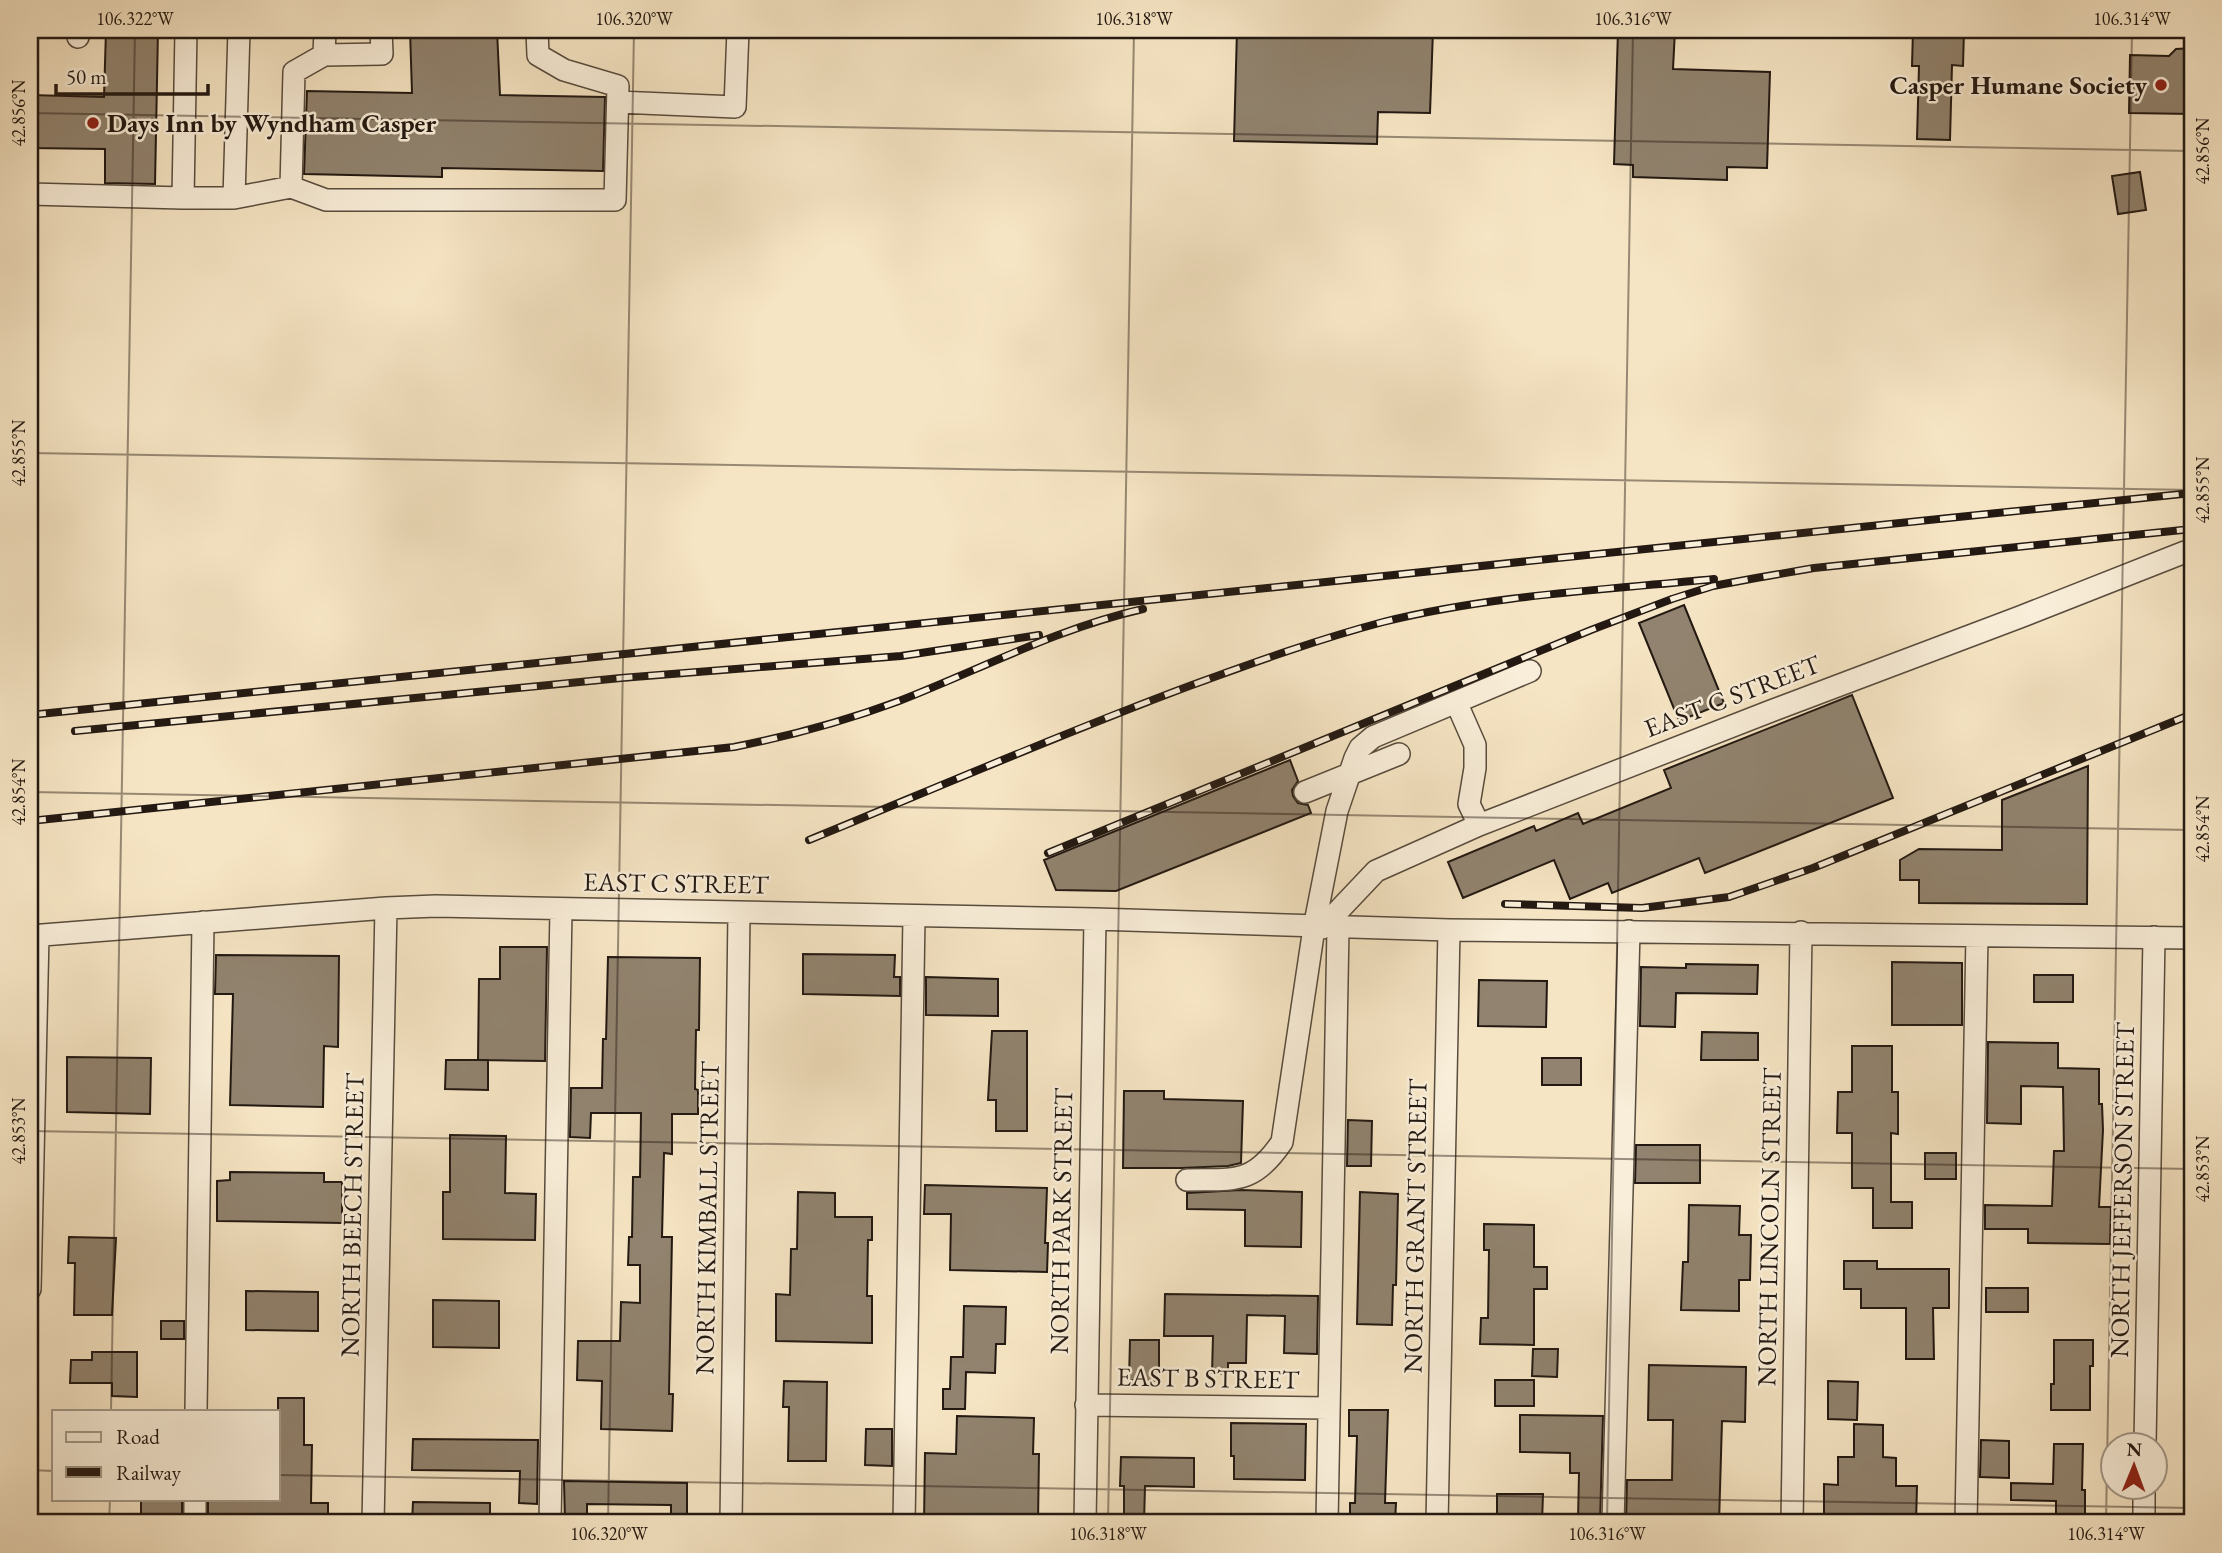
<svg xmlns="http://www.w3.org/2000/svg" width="2222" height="1553" viewBox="0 0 2222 1553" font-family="'EB Garamond',serif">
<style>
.building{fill:#91836f;stroke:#231912;stroke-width:2}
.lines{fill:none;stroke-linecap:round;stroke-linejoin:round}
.minor-casing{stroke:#584c3e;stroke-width:24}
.minor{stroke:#f9eed9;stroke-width:21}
.rail-casing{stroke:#231912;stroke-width:8}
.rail{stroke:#f9eed9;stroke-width:5;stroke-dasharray:16;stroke-linecap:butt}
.ticks{fill:none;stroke:#231912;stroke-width:2;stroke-opacity:0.45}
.poi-dot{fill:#8f2418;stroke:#f9eed9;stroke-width:2.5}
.labels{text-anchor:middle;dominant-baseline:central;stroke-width:5;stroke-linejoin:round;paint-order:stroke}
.poi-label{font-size:26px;font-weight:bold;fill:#231912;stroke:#f9eed9;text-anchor:end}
.street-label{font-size:26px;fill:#231912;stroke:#f9eed9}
.neatline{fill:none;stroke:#231912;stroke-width:2.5}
.ticks-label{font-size:18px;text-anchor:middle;fill:#231912}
</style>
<rect width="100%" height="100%" fill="#f6e5c4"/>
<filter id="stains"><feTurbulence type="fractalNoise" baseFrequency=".00286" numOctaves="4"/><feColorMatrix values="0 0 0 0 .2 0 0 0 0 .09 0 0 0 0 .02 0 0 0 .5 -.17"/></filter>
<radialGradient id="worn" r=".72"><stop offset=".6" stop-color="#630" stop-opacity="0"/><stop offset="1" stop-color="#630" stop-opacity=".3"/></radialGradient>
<!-- building -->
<path class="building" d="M106,30H158L155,184L105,183V149L30,148V95L104,97Z
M410,30H497L500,95L605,97L603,171L442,168V177L304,174L307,91L412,93Z
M1237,30H1433L1430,113L1378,112L1377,144L1234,141Z
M1618,30H1675L1673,69L1770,72L1767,168L1727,167V180L1633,177V165L1614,164Z
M1913,30H1964L1963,66L1952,65L1950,140L1917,139L1919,66H1912Z
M2192,48V114L2129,113L2130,55L2169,56L2176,49Z
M2140,172L2146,210L2118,214L2112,176Z
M1684,605L1724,703L1679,721L1639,623Z
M1852,695L1893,798L1705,873L1699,858L1612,893L1608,883L1570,899L1554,860L1463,898L1448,862L1534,826L1536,831L1578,813L1583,824L1671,788L1664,770Z
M1290,760L1298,781L1292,790L1293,796L1298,803L1308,805L1311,813L1116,891L1056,890L1044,860Z
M2088,766L2087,904L1919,903V880H1900V860L1919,849L2002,850V800Z
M500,947H547L545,1061L478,1060L479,979H500Z
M803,954L895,955L894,977H900V996L803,994Z
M216,955L339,956L338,1047L324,1046L323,1107L230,1105L233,994H215Z
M608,957L700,958L699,1030H696L695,1089L698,1090V1114H672V1154L664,1153L662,1237H672L669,1394H673L672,1431L601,1429L602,1381L577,1380L578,1341H620L621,1302L640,1303V1265H628L629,1237H632L633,1177H640L641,1113H591L590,1138L570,1137L571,1088H602L603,1039H606Z
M1892,962L1962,963V1025H1892Z
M1686,964L1758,965L1757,994L1676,993L1675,1027L1640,1026L1641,967L1686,968Z
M2034,975H2073V1002H2034Z
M926,977L998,979V1016L926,1015Z
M1479,980L1547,981L1546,1027L1478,1026Z
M992,1031H1027V1131H996V1100H988Z
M1702,1032L1758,1033V1060H1701Z
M1988,1042L2058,1043V1068L2099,1069V1104H2102L2103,1130L2099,1207H2111L2110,1244L2028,1243V1229H1985V1205L2052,1206L2054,1151H2064L2063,1087L2021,1086V1124L1987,1123Z
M1852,1046H1892V1092H1898V1134L1891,1133V1202H1912V1228H1873V1188H1852V1133H1837L1838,1092H1852Z
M67,1057L151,1058L150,1114L67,1112Z
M1542,1058H1581V1085H1542Z
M446,1060H488V1090L445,1089Z
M1124,1091H1164V1099L1243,1101L1241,1163L1228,1166L1181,1168H1123Z
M1348,1120L1372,1121L1371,1166H1347Z
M450,1135L506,1136L505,1193L536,1194L535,1240L443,1239V1192H450Z
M1636,1145H1700V1183H1635Z
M1925,1153H1956V1179H1925Z
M230,1172L324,1173V1182H342V1223L217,1221V1181L230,1180Z
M925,1185L1047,1188L1045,1243H1048L1047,1272L950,1270L951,1214H924Z
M1241,1190L1302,1192L1301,1247L1245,1246V1210L1187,1209V1193Z
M798,1192L835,1193V1217H872V1240H868L867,1296H872V1343L776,1341V1294L790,1295L791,1249H797Z
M1360,1192L1398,1194L1396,1285H1393L1392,1325L1357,1324Z
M1689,1205L1740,1206L1739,1235H1751L1750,1280H1739V1311L1681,1310L1683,1262H1688Z
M1484,1224L1534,1225V1267H1547V1289H1534V1345L1480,1344L1481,1318H1488L1489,1250H1484Z
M69,1237L116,1238L112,1315H74L75,1263H68Z
M1844,1261H1877V1269H1949V1308H1933L1934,1359H1906V1308H1861V1289H1844Z
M1986,1288H2028V1312H1986Z
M246,1291L318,1292V1331L246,1330Z
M1165,1294L1318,1296L1317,1354L1284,1353L1285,1316L1247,1315L1246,1363H1228V1374L1212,1373L1213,1336H1164Z
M433,1300L499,1301V1348L433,1347Z
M964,1306L1006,1307L1005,1344H996L995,1373L966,1372L965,1409H943V1389H950L951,1357H963Z
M161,1321H184V1339H161Z
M1130,1340H1159V1381L1129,1380Z
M2054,1340H2093V1366H2090V1410H2051V1384H2054Z
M1533,1349H1558L1557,1377L1532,1376Z
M92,1352H137V1397L112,1396V1383H70L71,1360H92Z
M1649,1365L1746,1367L1745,1422L1722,1421L1719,1523H1626L1627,1480H1672L1673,1420H1648Z
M1495,1380H1534V1406H1495Z
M784,1381L827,1382L826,1461H788L789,1407H783Z
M1828,1381L1858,1382L1857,1420L1828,1419Z
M278,1398H304V1445H312L311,1503H328V1523H283V1519L208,1518V1499H278Z
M1349,1410H1388L1385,1503H1396L1395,1523H1350V1503H1355L1357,1436H1349Z
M1520,1415L1603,1416L1600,1522L1578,1521L1579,1473H1570V1453L1520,1452Z
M957,1416L1034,1418L1033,1454H1039L1038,1523H924L925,1453L956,1454Z
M1231,1423L1306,1424L1305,1480L1234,1479V1456H1231Z
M1854,1424L1883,1425V1457L1896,1458V1486H1917L1916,1523H1824V1484L1838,1485V1457H1854Z
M866,1429H892V1466L865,1465Z
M413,1439L538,1440L537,1504L519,1503L520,1471L412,1470Z
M1981,1440L2009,1441V1478L1980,1477Z
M2054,1444H2083L2082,1490H2085V1523H2056V1501L2011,1500V1483L2053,1484Z
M1121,1457L1194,1458V1487L1145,1486L1144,1523H1124V1486H1120Z
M564,1481L687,1483V1523H671V1505L587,1504V1523H565Z
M1497,1494H1543L1542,1523H1497Z
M141,1499H182V1523H141Z
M413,1502L490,1503V1523H412Z"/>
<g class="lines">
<defs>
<path id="minor" d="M186,30L183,198H234L239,30
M325,30L324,55L382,54L381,30
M78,37L79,30
M324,55L294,72L291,187L326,200H615L618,86L564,70L538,55L537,30
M618,102L735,107L738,30
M30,194L183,198
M234,198L291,187
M1457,704L1475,745V768L1469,804L1479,825
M1305,792L1399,754
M1322,928L1376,871L1479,825L1771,711L2020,617L2185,552
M30,936L386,908L436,906L1095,919L1449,930L2192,938
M1187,1180C1234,1179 1253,1185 1282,1142L1314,928L1337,811L1355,758L1360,748L1373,737L1530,671
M30,1289L38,935
M1086,1405L1329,1408
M196,1411L203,922
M2145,1444L2154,937
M195,1523V1499
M373,1523L386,908
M550,1523L561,909
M731,1523L739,913
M904,1523L914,917
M1085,1523L1095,919
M1327,1523L1338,928
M1437,1523L1449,930
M1613,1523L1629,931
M1792,1523L1801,932
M1966,1523L1977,936
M2144,1523V1486"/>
</defs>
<!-- minor casing -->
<use href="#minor" class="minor-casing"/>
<!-- minor -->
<use href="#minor" class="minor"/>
<defs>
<path id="rail" d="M30,715L2192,493
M75,731L621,678L901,656L1039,635
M30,821L734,747C790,736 845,721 899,701C979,670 1058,628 1143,609
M809,840C936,788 1063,733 1192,685C1255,662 1319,639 1383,622C1491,595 1604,590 1714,579
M1048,853L1591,630L1672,599L1713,586L1756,578L1814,568L2192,529
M1505,904L1642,908L1729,897L1813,868L2192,714"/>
</defs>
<!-- rail casing -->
<use href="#rail" class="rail-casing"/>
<!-- rail -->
<use href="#rail" class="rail"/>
</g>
<!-- ticks -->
<path class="ticks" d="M30,113L2192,151M30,453L2192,490M30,792L2192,830M30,1131L2192,1169M111,1411L135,30M30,1470L54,1471M278,1475L2192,1508M109,1523L110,1499M608,1523L634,30M1108,1523L1134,30M1607,1523L1633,30M2106,1523L2132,30"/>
<!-- markers -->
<g class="poi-dot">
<circle cx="2161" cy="85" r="7"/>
<circle cx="93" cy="123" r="7"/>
</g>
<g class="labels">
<!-- poi labels -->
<g class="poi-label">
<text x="2147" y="85">Casper Humane Society</text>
<text x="107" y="123" text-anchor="start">Days Inn by Wyndham Casper</text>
</g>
<!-- street labels -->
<g class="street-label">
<text transform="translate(1732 696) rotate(-21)">EAST C STREET</text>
<text transform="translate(676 883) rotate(1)">EAST C STREET</text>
<text transform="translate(2122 1190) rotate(-89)">NORTH JEFFERSON STREET</text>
<text transform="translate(352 1215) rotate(-89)">NORTH BEECH STREET</text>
<text transform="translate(707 1218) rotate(-89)">NORTH KIMBALL STREET</text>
<text transform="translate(1061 1221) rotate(-89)">NORTH PARK STREET</text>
<text transform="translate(1415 1226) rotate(-89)">NORTH GRANT STREET</text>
<text transform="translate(1769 1227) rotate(-89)">NORTH LINCOLN STREET</text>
<text transform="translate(1208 1378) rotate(1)">EAST B STREET</text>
</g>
</g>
<!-- margin -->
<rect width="2222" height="1553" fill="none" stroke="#f6e5c4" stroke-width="77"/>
<!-- legend -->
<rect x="52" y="1410" width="228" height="91" fill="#f9eed9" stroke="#a39989" stroke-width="2"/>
<rect x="66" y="1432" width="35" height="10" fill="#f9eed9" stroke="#a39989" stroke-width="2"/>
<text x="116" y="1444" font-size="21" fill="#231912">Road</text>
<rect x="66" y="1467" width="35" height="10" fill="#231912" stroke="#a39989" stroke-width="2"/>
<text x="116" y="1480" font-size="21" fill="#231912">Railway</text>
<!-- north arrow -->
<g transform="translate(2134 1466) rotate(1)"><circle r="33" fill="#f9eed9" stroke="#a39989" stroke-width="2"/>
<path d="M0-5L12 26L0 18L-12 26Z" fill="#8f2418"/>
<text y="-10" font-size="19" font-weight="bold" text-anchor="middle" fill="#231912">N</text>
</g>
<!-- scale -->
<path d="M56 84v10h152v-10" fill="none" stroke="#231912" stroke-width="3.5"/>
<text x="66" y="84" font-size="21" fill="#231912" stroke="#f9eed9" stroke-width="5" paint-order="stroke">50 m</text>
<rect x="38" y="38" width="2146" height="1476" class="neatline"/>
<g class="ticks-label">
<text x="135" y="25">106.322°W</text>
<text x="634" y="25">106.320°W</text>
<text x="1134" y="25">106.318°W</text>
<text x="1633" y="25">106.316°W</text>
<text x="2132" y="25">106.314°W</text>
<text transform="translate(19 113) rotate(-90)" y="6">42.856°N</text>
<text transform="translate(2203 151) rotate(-90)" y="6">42.856°N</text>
<text transform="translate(19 453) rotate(-90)" y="6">42.855°N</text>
<text transform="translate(2203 490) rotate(-90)" y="6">42.855°N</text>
<text transform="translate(19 792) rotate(-90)" y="6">42.854°N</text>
<text transform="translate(2203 829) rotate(-90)" y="6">42.854°N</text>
<text transform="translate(19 1131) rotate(-90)" y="6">42.853°N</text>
<text transform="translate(2203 1169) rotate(-90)" y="6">42.853°N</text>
<text x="609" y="1540">106.320°W</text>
<text x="1108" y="1540">106.318°W</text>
<text x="1607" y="1540">106.316°W</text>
<text x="2106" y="1540">106.314°W</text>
</g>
<rect width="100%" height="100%" filter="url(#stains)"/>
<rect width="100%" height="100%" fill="url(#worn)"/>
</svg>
